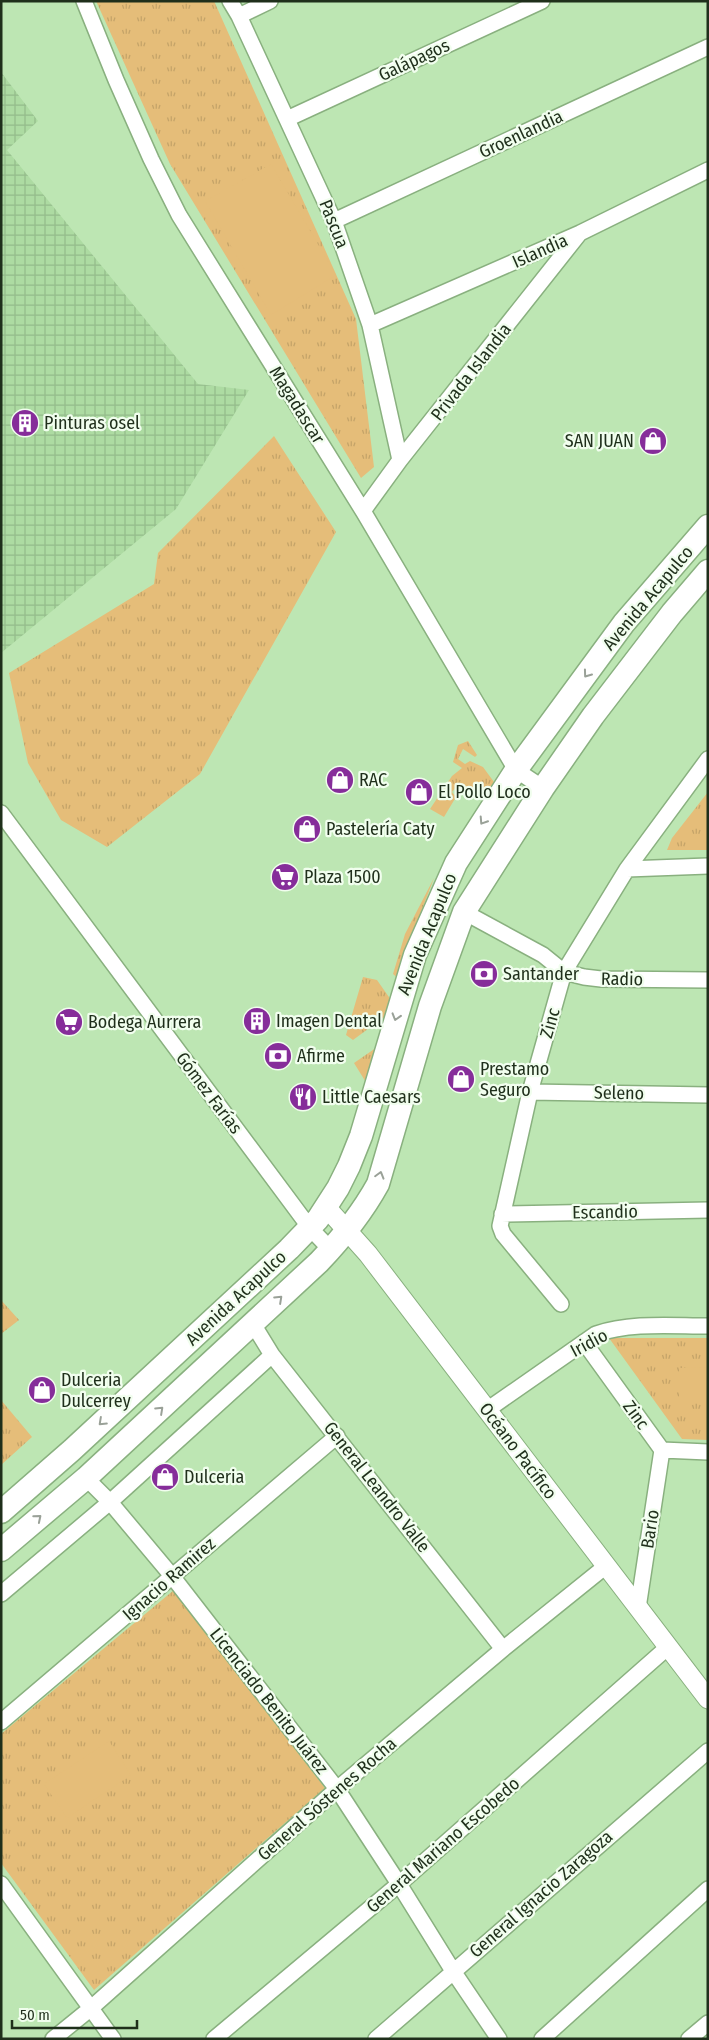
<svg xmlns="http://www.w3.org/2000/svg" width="709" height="2040" viewBox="0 0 709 2040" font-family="'Fira Sans Condensed',sans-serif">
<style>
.industrial{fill:url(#industrial-grid)}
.grass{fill:url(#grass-tufts)}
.pitch{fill:#e5bd79}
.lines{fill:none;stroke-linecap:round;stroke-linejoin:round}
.minor-casing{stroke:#89b07f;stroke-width:18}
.tertiary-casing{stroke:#89b07f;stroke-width:21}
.primary-casing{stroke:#89b07f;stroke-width:25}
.minor{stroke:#fff;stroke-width:15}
.tertiary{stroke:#fff;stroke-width:19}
.primary{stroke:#fff;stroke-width:22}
.oneway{stroke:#9aa198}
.labels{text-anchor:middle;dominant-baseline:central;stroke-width:4.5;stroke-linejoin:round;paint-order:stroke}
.street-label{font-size:18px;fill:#1f2f1b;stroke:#f1feee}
.poi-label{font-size:18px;fill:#1f2f1b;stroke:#f1feee;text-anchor:start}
</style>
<defs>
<pattern id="industrial-grid" width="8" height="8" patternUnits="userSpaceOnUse" patternTransform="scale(1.25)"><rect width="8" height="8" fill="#addba2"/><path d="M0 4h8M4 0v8" fill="none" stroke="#94bc8b"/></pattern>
<pattern id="grass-tufts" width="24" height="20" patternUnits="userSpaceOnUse" patternTransform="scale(1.25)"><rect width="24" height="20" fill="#e5bd79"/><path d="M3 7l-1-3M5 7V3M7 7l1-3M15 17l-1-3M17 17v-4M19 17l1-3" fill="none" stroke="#c4a368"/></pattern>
</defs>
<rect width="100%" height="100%" fill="#bde6b3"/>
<!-- industrial -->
<path class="industrial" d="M1,72L38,121L7,150L198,384L249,390L176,509L1,653Z"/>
<!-- grass -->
<path class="grass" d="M96,1H214L356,319L374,467L361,478L170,164Z
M274,436L336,532L200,774L107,847L61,820L28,763L9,673L154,584L158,553Z
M468,741L477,755L475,757L463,749L458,759L465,764L470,761L483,767L494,782L483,797L467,787H456L452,792L456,797L444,817L430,809L452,776L462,768L453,762L458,745Z
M708,792V850H667L672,838Z
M434,878L407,949L400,980L393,974L405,934Z
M363,977L377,980L391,1000L387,1015L353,1040L346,1035Z
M383,1043L372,1092L354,1063Z
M1,1300L19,1320L1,1334Z
M609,1338H708V1440L682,1439Z
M1,1400L32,1437L1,1465Z
M174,1590L325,1788L94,1990L1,1863V1734Z"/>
<!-- pitch -->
<path class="pitch" d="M271,164L336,275L271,315L205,201Z
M708,1367V1401H679V1368Z
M109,1741L131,1775L67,1818L44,1784Z"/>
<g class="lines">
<defs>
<path id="minor" d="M84,1L116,80L151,159L179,215L363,511L516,770L543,788
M230,1L239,16L334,221L370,325L400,460
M239,16L270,1
M287,119L542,1
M334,221L708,47
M370,325L580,233L708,170
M363,511L400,460L579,234
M1,813L310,1228L331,1250
M627,869L708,866
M464,912L543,955L564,972L584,977L601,979L708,980
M530,1092L708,1095
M502,1214L708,1210
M561,1304L503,1234L500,1226L530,1092L564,972L627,869L708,759
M253,1324L272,1355L503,1649
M584,1342L662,1450L708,1452
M487,1410L596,1334C631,1322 671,1326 708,1326
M86,1478L110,1502L172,1576L337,1789L399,1884L453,1971L499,2039
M1,1594L110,1502L272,1355
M638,1608L662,1450
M1,1722L337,1436
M1,1884L113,2039
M53,2039L90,2009L337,1789L503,1649L606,1566
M214,2039L399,1884L668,1647
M376,2039L708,1751
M542,2039L708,1889
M689,2039L708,2023"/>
<path id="tertiary" d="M326,1207L368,1254L708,1699"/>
<path id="primary" d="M1,1512L72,1450L289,1249L318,1219L338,1188L349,1166L361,1136L415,955L456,863L516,770L624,623L708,526
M1,1550L86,1478L319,1262C342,1238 362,1213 378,1184L430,1006L464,912L543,788L593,716L672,613L708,571"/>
</defs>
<!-- minor casing -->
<use href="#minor" class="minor-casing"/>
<!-- tertiary casing -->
<use href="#tertiary" class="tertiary-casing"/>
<!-- primary casing -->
<use href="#primary" class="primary-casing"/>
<!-- minor -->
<use href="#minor" class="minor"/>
<!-- tertiary -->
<use href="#tertiary" class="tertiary"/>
<!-- primary -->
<use href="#primary" class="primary"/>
</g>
<!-- one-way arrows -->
<defs><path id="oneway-chevron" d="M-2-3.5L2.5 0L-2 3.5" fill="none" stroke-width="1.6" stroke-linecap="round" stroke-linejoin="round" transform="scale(1.25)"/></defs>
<g class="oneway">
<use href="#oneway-chevron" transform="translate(587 674) rotate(126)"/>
<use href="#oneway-chevron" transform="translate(483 821) rotate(123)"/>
<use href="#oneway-chevron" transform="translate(396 1017) rotate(107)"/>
<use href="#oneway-chevron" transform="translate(380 1175) rotate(-74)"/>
<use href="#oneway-chevron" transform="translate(279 1299) rotate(-43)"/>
<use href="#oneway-chevron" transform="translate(160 1410) rotate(-43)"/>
<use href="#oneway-chevron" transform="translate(102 1422) rotate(137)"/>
<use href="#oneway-chevron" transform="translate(38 1518) rotate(-40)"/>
</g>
<!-- icons -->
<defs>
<symbol id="building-disc" viewBox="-11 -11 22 22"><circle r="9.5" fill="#862d9a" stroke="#f1feee"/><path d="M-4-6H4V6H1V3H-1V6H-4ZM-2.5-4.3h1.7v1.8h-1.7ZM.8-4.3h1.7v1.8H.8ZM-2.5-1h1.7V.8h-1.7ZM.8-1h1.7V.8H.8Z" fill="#fff"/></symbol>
<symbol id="shop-disc" viewBox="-11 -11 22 22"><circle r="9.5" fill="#862d9a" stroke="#f1feee"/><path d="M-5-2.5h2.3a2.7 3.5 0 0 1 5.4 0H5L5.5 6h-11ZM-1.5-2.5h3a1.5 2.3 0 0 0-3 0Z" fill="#fff"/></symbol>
<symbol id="supermarket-disc" viewBox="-11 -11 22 22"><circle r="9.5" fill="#862d9a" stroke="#f1feee"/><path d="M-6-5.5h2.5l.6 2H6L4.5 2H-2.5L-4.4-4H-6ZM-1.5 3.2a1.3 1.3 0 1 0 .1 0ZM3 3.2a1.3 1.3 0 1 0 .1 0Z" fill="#fff"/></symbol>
<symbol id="bank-disc" viewBox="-11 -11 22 22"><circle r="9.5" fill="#862d9a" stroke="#f1feee"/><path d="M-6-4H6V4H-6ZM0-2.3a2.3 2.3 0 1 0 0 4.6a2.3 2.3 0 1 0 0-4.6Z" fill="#fff"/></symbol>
<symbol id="restaurant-disc" viewBox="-11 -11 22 22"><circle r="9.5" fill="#862d9a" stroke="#f1feee"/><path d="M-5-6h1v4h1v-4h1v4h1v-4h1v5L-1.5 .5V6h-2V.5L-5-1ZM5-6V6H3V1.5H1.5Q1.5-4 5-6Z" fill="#fff"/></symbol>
</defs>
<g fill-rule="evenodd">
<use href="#building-disc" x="9" y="407" width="32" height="32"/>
<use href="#shop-disc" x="637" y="425" width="32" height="32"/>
<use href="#shop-disc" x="324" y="764" width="32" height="32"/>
<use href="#shop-disc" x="403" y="776" width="32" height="32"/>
<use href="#shop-disc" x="291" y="813" width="32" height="32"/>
<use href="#supermarket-disc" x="269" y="861" width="32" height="32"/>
<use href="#bank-disc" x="468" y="958" width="32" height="32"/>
<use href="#building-disc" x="241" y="1005" width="32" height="32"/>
<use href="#supermarket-disc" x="53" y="1006" width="32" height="32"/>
<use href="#bank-disc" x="262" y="1040" width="32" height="32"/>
<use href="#shop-disc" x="445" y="1063" width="32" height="32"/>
<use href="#restaurant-disc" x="287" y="1081" width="32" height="32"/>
<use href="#shop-disc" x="26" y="1374" width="32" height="32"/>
<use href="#shop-disc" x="149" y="1461" width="32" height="32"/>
</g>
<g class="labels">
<!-- street labels -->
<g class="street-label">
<text transform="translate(414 60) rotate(-25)">Galápagos</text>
<text transform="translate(521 134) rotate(-25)">Groenlandia</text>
<text transform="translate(334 224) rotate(68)">Pascua</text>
<text transform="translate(540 251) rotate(-24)">Islandia</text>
<text transform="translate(471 372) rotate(-52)">Privada Islandia</text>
<text transform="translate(297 405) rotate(58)">Magadascar</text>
<text transform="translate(648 598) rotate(-50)">Avenida Acapulco</text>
<text transform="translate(427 934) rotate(-68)">Avenida Acapulco</text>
<text transform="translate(622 979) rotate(1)">Radio</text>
<text transform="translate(550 1023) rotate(-74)">Zinc</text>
<text transform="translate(209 1093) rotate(53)">Gómez Farías</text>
<text transform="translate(619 1093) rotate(1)">Seleno</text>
<text transform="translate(605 1212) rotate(-1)">Escandio</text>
<text transform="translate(236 1298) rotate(-43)">Avenida Acapulco</text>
<text transform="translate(589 1343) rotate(-28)">Iridio</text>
<text transform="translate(636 1415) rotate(54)">Zinc</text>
<text transform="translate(518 1451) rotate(53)">Océano Pacífico</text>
<text transform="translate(377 1487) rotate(52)">General Leandro Valle</text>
<text transform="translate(650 1529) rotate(-81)">Bario</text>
<text transform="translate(169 1579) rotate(-41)">Ignacio Ramirez</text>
<text transform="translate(269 1701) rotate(52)">Licenciado Benito Juárez</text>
<text transform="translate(327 1799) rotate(-41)">General Sóstenes Rocha</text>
<text transform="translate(443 1845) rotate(-41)">General Mariano Escobedo</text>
<text transform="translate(541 1894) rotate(-41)">General Ignacio Zaragoza</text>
</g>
<!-- poi labels -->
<g class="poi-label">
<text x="44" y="423">Pinturas osel</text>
<text x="634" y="441" text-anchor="end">SAN JUAN</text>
<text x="359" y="780">RAC</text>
<text x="438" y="792">El Pollo Loco</text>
<text x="326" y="829">Pastelería Caty</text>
<text x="304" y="877">Plaza 1500</text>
<text x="503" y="974">Santander</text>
<text x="276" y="1021">Imagen Dental</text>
<text x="88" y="1022">Bodega Aurrera</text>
<text x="297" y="1056">Afirme</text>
<text x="480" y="1069">Prestamo<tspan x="480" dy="21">Seguro</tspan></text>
<text x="322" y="1097">Little Caesars</text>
<text x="61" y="1380">Dulceria<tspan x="61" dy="21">Dulcerrey</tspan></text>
<text x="184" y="1477">Dulceria</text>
</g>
</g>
<!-- border -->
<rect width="709" height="2040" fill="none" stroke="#1f2f1b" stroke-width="5"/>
<!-- scale -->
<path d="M12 2020v8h125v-8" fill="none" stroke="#1f2f1b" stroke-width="2.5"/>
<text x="20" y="2020" font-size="15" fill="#1f2f1b" stroke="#f1feee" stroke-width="4" paint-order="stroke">50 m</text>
</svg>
